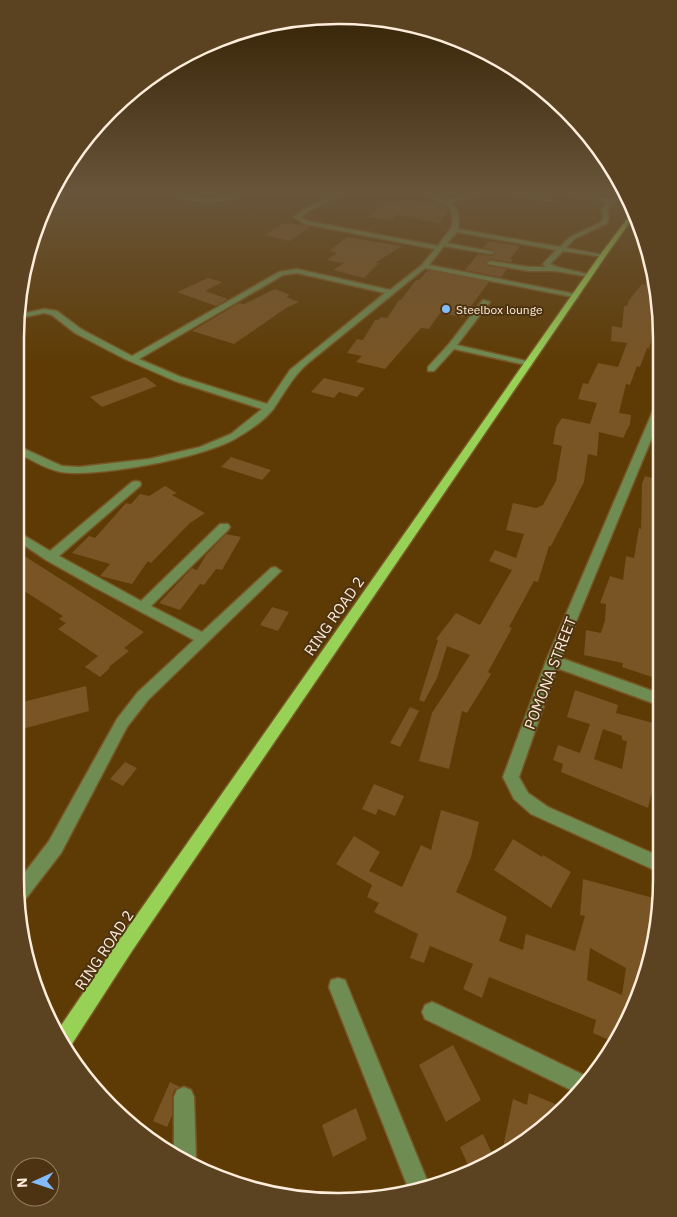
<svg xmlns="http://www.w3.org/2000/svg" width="677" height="1217" viewBox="0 0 677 1217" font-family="'IBM Plex Sans',sans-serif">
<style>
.building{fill:#795424;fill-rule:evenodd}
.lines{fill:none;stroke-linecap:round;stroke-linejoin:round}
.minor-casing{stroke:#785726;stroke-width:3}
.major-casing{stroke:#785726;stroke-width:3}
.minor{fill:#6f8c53;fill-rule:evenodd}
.major{fill:#97d257;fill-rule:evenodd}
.poi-dot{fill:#82bcfa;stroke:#4d3311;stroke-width:2}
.labels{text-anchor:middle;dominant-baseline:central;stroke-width:4;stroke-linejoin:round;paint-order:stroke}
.far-poi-label{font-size:12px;fill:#feeddb;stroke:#4d3311;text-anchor:start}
.street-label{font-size:15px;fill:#feeddb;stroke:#4d3311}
.rim{fill:none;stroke:#feeddb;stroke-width:2.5}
</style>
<rect width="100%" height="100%" fill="#5e3b04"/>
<!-- building -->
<path class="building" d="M403,200L439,204L447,208L448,211L440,224L397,214L392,220L368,217L389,201L399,203Z
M284,223L295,224L310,227L289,241L265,235Z
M347,237L365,240L402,246L375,263H379L364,278L333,270L344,263L327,260L337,253L329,251Z
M489,241L520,246L510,259L513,260L511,262L490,259L485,263L488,266L507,269L501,277L460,269L465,270L478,254L491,256L495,254L494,250L483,248Z
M428,270L489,282L463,317L440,313L429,329L421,328L385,369L356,362L362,356L347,353L357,339L363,340L375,320H378L381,317L387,318L399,300H401L416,280H419Z
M208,278L222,282L205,291L228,299L216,306L177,292Z
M647,279H655L659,297V324L656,332L654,331L649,349L647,348L640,367L637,366L630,385L626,384L619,413L631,415L630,424L623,438L599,432L597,456L588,454L584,482L551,546H549L538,582L534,581L509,627L512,628L488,672L491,674L467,713L462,711L449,769L419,761L432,713L470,655L447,646L437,678L424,702L419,700L438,640L436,639L456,613L480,625L512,570L489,561L495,550L516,558L524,534L506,530L513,503L536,508L543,505L556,481L562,446L553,444L556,427L562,418L590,424L597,403L578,399L583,383L588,384L598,363L618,367L627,343L611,341L612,326L622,328L624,306H627L629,300L642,284L645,285Z
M275,289L290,295L286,297L299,302L286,308L234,344L192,331L239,303L244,304Z
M145,377L157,386L102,407L90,397Z
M324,378L365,388L357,397L339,392L334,398L311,392Z
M231,457L271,470L262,480L221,467Z
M645,476L660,480V535L656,566L660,567V612L657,620L655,640L660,642L661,680L622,667L623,663L584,655L586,630L601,633L605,620L606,604L600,603L610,576L623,580L626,556L634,558L639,528L641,529L642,484Z
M165,486L177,493L172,495L205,513L190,523L151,563L148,561L132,584L100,576L110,564L72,553L89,536L95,538L126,503L131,504L140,494L149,496Z
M226,534L241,537L222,570L216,569L204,585L200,584L180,610L159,603L192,568L197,570L206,555Z
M15,550L144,632L124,648L129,651L109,667L110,668L100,677L85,667L98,656L58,629L66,623L59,619L63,616L15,585Z
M272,607L289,612L278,631L260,625Z
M86,686L89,711L15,731V704Z
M575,690L618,705L616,713L661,725V786L654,783L648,808L561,772L563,764L553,760L558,745L580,753L590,724L567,717ZM603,729L622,736V740L627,741L622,769L594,759Z
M410,707L419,711L400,747L390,743Z
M125,762L137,768L123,786L110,779Z
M374,784L404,796L395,816L378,809L376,815L362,809Z
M441,810L479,822L471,857L456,892L507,917L499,941L523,950L526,934L575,951L585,916L580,915L583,879L661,900L645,982L616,1043L593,1033L596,1020L489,977L482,998L463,989L473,964L430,946L424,963L410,958L418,934L374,912L379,903L367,897L372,885L336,864L354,836L380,852L369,871L402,887L421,845L431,850ZM590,948L626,968L622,995L587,980Z
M513,839L542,857L543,855L571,872L551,908L494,870Z
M453,1045L481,1100L446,1122L419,1065Z
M170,1082L180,1087L175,1089L172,1096V1116L167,1127L153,1121Z
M529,1093L560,1106L559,1113L552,1122L502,1152L513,1099L527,1105Z
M356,1108L367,1139L333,1157L322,1125Z
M483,1134L494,1158L471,1172L460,1147Z"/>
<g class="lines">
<defs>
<path id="minor" d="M177,195L208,199L240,195C223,205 194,206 177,195Z
M335,195H342L308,211L301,217L307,221L438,246C447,230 458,230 449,207L426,195H433L445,200L482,195L450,203C460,208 459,219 458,229L560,247L570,237L601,222L603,218L601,209L608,202L571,195L611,199L616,195H622L607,209L609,218L606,224L574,239L566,248L604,255V257L563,251L550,264L557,267L591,275V277L555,271H529L488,264L487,263L490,261L529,267H546L543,264L556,250L457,232L447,243L494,252L491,254L444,246L429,265L575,294H578V298L425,268L308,363C293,376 285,392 274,408C266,419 250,430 238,437C208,457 96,478 61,472C45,469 30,459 16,452V445L62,466L79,467L149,459L200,447L231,434L262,409L175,381L125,359L75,333L52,315L44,313L16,319V315L44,309L57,311L81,329L132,356L279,272L297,269L390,290L422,265L435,249L305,224L294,217L304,209ZM297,273L385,293L290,370L267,404L181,377L139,359L283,275Z
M516,195H528L553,200L550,202Z
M483,300L490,302L457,345L531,362V366L454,349L434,371H428V367L449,344Z
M660,403V418L561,658L661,694V706L557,668L519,777L528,793L548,807L661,857V873L531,814L514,799L503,777L546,661L655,406Z
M136,481L140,482L141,484L140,486L59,556L141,601L220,524H228L230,527L228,530L151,606L202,632L271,568L275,567L281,571L148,700L127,727L61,853L24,901L19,903L16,884L49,841L117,719L138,692L194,640L94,587L46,560L15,539L21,535L25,536L50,551L132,482Z
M338,978L345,980L429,1185L409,1190L329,987L331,980Z
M432,1002L439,1005L588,1077L575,1092L425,1019L422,1012L425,1005Z
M184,1087L191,1090L194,1097L196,1159L194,1163L174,1154V1097L177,1090Z"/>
<path id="major" d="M633,211L635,215L605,257L132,951L70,1047L67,1048L58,1030L120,939L600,255Z"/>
</defs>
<!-- minor casing -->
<use href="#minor" class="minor-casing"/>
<!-- major casing -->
<use href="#major" class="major-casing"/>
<!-- minor -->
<use href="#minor" class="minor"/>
<!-- major -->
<use href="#major" class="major"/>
</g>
<!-- sky -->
<linearGradient id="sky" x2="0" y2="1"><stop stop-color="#342002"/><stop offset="0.53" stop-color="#68553a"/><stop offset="1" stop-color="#68553a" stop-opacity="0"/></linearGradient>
<rect width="677" height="365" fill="url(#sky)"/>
<!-- markers -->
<circle class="poi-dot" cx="446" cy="309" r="5"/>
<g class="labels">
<!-- far-poi labels -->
<g class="far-poi-label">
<text x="456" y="309">Steelbox lounge</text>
</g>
<!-- street labels -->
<g class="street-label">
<text transform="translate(334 616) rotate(-55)">RING ROAD 2</text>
<text transform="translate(550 673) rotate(-69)">POMONA STREET</text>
<text transform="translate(104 950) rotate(-56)">RING ROAD 2</text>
</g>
</g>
<!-- crop -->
<path d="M0 0H677V1217H0ZM338 24H339A314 314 0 0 1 653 338V879A314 314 0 0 1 339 1193H338A314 314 0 0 1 24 879V338A314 314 0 0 1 338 24Z" fill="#5b4221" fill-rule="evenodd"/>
<path class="rim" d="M338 24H339A314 314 0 0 1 653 338V879A314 314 0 0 1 339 1193H338A314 314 0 0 1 24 879V338A314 314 0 0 1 338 24Z"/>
<!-- north arrow -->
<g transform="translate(35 1182) rotate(267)"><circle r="24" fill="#4d3311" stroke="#947d62"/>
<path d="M0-4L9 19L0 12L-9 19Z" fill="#82bcfa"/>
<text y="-8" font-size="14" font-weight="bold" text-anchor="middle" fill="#feeddb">N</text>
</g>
</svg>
